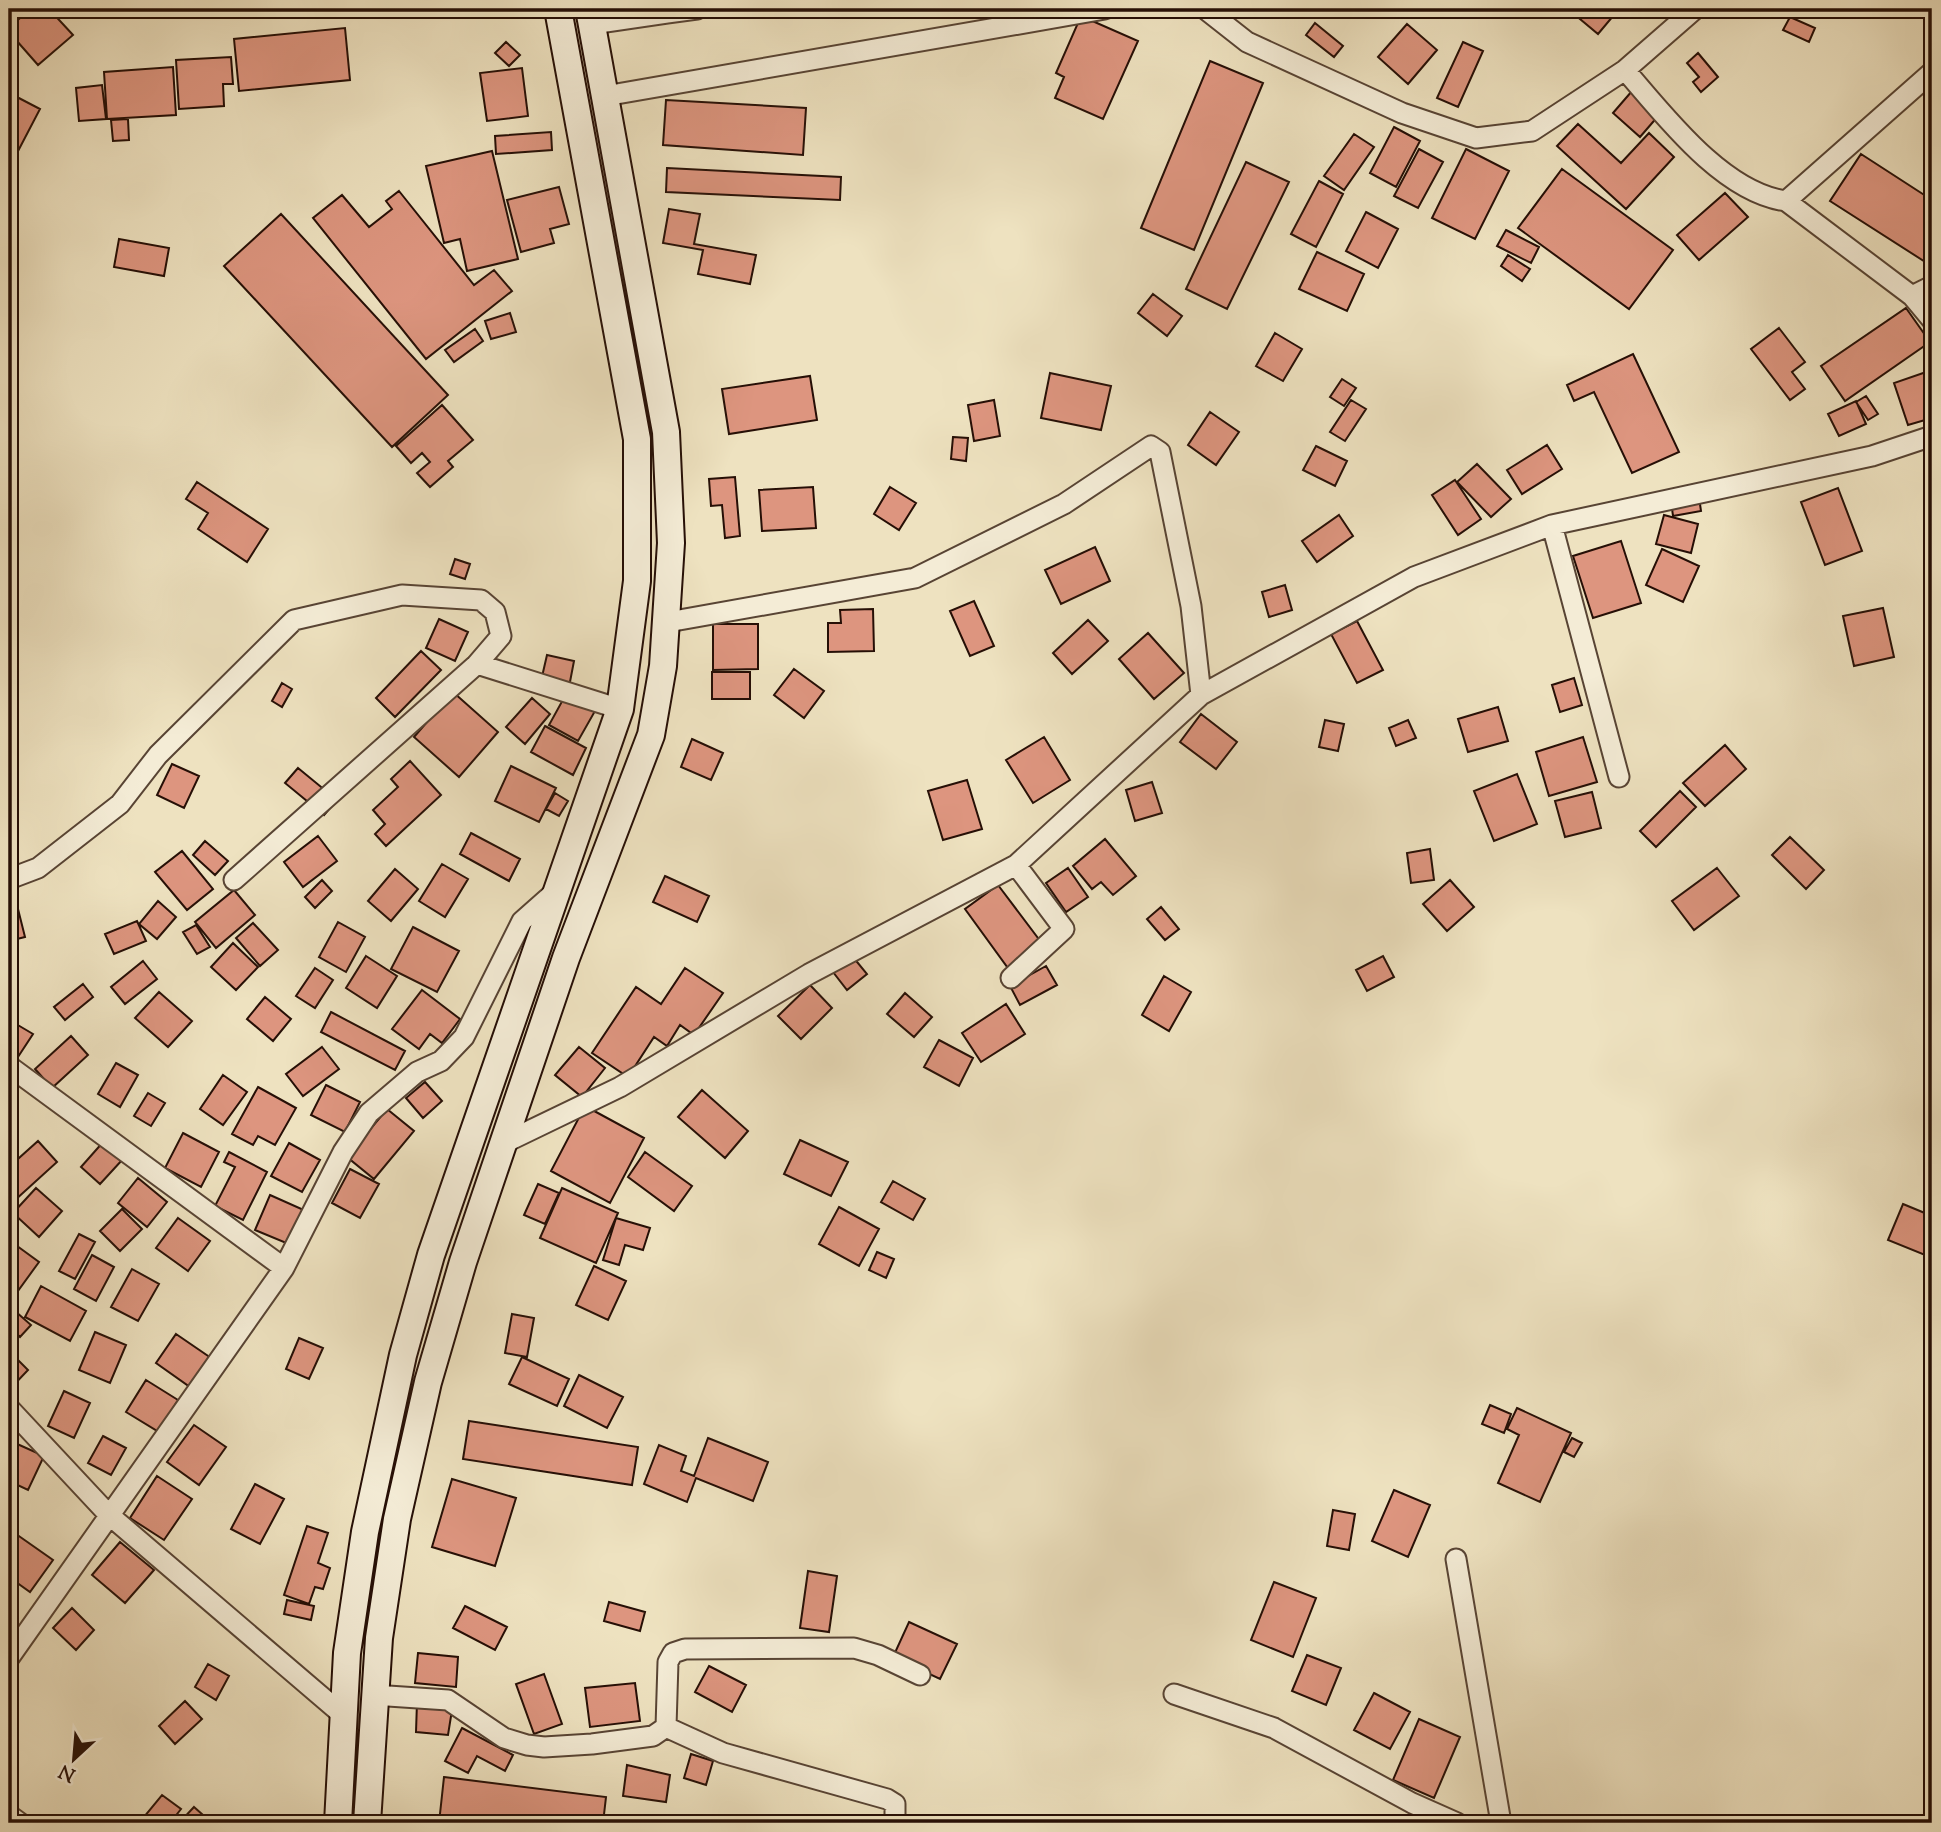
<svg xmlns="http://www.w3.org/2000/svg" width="1941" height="1832" viewBox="0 0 1941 1832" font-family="'Sorts Mill Goudy',serif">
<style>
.building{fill:#dd957f;stroke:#260f06;stroke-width:2}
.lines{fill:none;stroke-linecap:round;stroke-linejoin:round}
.street-casing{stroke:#584434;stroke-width:23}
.secondary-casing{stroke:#260f06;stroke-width:30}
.street{stroke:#f4ecd6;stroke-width:19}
.secondary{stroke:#f4ecd6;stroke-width:26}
</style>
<rect width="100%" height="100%" fill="#eee2c0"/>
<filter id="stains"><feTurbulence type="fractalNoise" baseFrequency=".00286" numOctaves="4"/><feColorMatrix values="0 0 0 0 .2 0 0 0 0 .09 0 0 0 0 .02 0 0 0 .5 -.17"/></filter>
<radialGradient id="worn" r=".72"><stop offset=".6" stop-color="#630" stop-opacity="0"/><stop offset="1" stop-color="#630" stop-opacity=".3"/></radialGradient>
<!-- building -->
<path class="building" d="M30,9H49L73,35L38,65L9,32V28Z
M840,9H885L841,17Z
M1568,9H1619L1598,34Z
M1081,16L1138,41L1103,119L1055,98L1064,77L1056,73Z
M1790,17L1815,28L1809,42L1783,30Z
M1315,23L1343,46L1334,57L1306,35Z
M1407,24L1437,50L1408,84L1378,57Z
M345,28L350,80L239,91L234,39Z
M506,42L520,55L509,66L495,53Z
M1463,42L1483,51L1458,107L1437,98Z
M1698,53L1718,77L1701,92L1693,82L1699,77L1687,63Z
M231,57L233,84H223L224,106L179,109L176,60Z
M1210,61L1263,83L1194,250L1141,228Z
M173,67L176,115L107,119L104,72Z
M522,68L528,116L487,121L480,73Z
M102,85L106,119L79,121L76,88Z
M1632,91L1659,115L1640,137L1613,113Z
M15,96L40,109L17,153L9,148V108Z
M666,100L806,108L803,155L663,145Z
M128,119L129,140L113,141L111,120Z
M1578,124L1621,163L1649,133L1674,157L1626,209L1557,146Z
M1394,127L1420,141L1396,187L1370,173Z
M551,132L552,150L496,154L495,136Z
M1354,134L1374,147L1344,190L1324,176Z
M1419,149L1443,162L1418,208L1394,196Z
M1466,149L1509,171L1475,239L1432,218Z
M492,151L518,259L467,271L460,239L444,243L426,166Z
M1861,154L1932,200L1930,265L1830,201Z
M1246,162L1289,182L1227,309L1186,289Z
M667,168L841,177L840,200L666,192Z
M1562,169L1673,250L1629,309L1518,228Z
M1319,181L1343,194L1316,247L1291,234Z
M559,187L569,224L550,229L554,243L521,252L507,200Z
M399,191L474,285L494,270L512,291L426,359L313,218L342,195L369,227L392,209L386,201Z
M1725,193L1748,217L1699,260L1677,235Z
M669,209L700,214L694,244L756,255L750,284L698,274L703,250L663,243Z
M1366,212L1398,229L1378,268L1346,251Z
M281,214L448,395L392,447L224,266Z
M1506,230L1539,247L1531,263L1497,246Z
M119,239L169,248L164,276L114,267Z
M1317,252L1364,274L1347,311L1299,289Z
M1508,255L1530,269L1522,281L1501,266Z
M1153,294L1182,316L1167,336L1138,313Z
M1906,308L1930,342L1845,401L1821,366Z
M510,313L516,332L491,339L485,321Z
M1779,328L1805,362L1792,372L1805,389L1790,400L1751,349Z
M475,329L483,341L454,362L445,350Z
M1275,333L1302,349L1283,381L1256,366Z
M1633,354L1679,452L1632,473L1594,392L1574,401L1567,385Z
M1932,370V418L1908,425L1894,383Z
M1050,373L1111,386L1101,430L1041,418Z
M810,376L817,420L729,434L722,389Z
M1342,379L1356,388L1344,406L1330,397Z
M1866,396L1878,414L1868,420L1856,402Z
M994,400L1000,436L974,441L968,405Z
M1351,400L1366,409L1345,441L1330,432Z
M1856,401L1866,424L1839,436L1828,414Z
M442,405L473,440L448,461L453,467L430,487L417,473L430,462L422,453L411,463L396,446Z
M1210,412L1239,432L1216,465L1188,445Z
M953,437L968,438L966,461L951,459Z
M1547,445L1562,469L1522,494L1507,470Z
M1316,446L1347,461L1335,486L1303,470Z
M1477,464L1511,499L1491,517L1457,482Z
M735,477L740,536L725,538L722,505L711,506L709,479Z
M1455,480L1481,519L1458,535L1432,495Z
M197,482L268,529L247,562L198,529L208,513L186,499Z
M813,487L816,528L762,531L759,490Z
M890,487L916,503L899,530L874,514Z
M1838,488L1862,551L1825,565L1801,502Z
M1699,497L1701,511L1673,516L1671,501Z
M1339,515L1353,536L1317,562L1302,541Z
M1664,515L1698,524L1691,553L1656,544Z
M1621,541L1641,603L1593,618L1573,556Z
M1095,547L1110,581L1061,604L1045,570Z
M1662,549L1699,566L1683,602L1646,585Z
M455,559L470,564L465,579L450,574Z
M1285,585L1292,610L1269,617L1262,592Z
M974,601L994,646L970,656L950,611Z
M1883,608L1894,657L1854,666L1843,616Z
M873,609L874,651L828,652V623H841L840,610Z
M439,619L468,632L455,661L426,648Z
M1088,620L1108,641L1072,674L1053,653Z
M1357,621L1383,670L1357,683L1331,634Z
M713,624H758V669L713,670Z
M1148,633L1184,673L1154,699L1119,659Z
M421,651L441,670L395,717L376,698Z
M547,655L574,661L569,687L541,681Z
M794,669L824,691L804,718L774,695Z
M712,672H750V699H712Z
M1574,678L1582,705L1560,712L1552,685Z
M282,683L292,689L282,707L272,701Z
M453,692L498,732L459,777L414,737Z
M565,696L595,711L578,741L549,725Z
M532,698L550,714L525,744L506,727Z
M1498,707L1508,741L1468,752L1458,719Z
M1201,714L1237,742L1216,769L1180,742Z
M1325,720L1344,724L1338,751L1319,747Z
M1408,720L1416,738L1396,746L1389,728Z
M545,726L586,748L573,775L531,752Z
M1044,737L1070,780L1033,803L1006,760Z
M1583,737L1597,782L1549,796L1536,752Z
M692,739L723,753L711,780L681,767Z
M1725,745L1746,769L1705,806L1683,783Z
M410,761L441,795L386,846L375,834L385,824L373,810L398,787L391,779Z
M172,764L199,776L184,808L157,795Z
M511,766L556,788L539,822L495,801Z
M298,768L337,800L324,815L285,783Z
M1517,774L1537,824L1494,841L1474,791Z
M967,780L982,829L943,840L928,791Z
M1152,782L1162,813L1135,821L1126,790Z
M1680,791L1696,807L1656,847L1640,831Z
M1592,792L1601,828L1565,837L1555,801Z
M555,793L568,801L559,816L546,809Z
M471,833L520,859L509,881L460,854Z
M318,836L337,861L303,887L284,862Z
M1790,837L1824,870L1806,889L1772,855Z
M1105,839L1136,876L1113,895L1101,882L1092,889L1073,866Z
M205,841L228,861L215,875L193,855Z
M1430,849L1434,880L1411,883L1407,853Z
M182,851L213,889L187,910L155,872Z
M442,864L468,879L445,917L419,901Z
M1068,868L1088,897L1066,912L1046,883Z
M1717,868L1739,896L1694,930L1672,901Z
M395,869L418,889L391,921L368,901Z
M665,876L709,896L697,922L653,902Z
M322,880L332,891L315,908L305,897Z
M1450,880L1474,907L1447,931L1423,904Z
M998,885L1047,950L1013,975L965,909Z
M234,890L255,915L216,948L195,922Z
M14,893L25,937L9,941V894Z
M158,901L176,917L157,939L139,924Z
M1161,907L1179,929L1165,940L1147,919Z
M137,921L146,941L114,954L105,934Z
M338,922L365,937L346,972L319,957Z
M253,923L278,950L260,966L236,938Z
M196,925L210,947L197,954L183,932Z
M413,927L459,951L437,992L391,969Z
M233,943L258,967L236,990L211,967Z
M366,956L397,976L377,1008L346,988Z
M1383,956L1394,977L1367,991L1356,970Z
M853,957L867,974L847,990L833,972Z
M143,961L157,979L125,1004L111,987Z
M1046,966L1057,985L1020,1005L1010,986Z
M315,968L333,980L315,1008L296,996Z
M685,968L723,993L694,1035L680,1025L667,1046L654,1037L628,1077L592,1053L636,987L661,1004Z
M1164,976L1191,992L1169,1031L1142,1015Z
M83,984L93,997L65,1020L54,1007Z
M810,985L832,1008L801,1039L778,1016Z
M422,990L460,1019L442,1043L430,1034L419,1049L392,1029Z
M159,992L192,1021L168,1047L135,1018Z
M905,993L932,1017L914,1037L887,1014Z
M265,997L291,1019L273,1041L247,1019Z
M1006,1004L1025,1034L981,1062L962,1033Z
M331,1012L405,1051L395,1070L321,1032Z
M11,1021L33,1034L16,1060L9,1056Z
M71,1036L88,1055L52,1088L35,1069Z
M939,1040L973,1058L959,1086L924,1067Z
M322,1047L339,1069L303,1096L286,1074Z
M579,1047L605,1068L582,1097L555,1075Z
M116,1063L138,1075L120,1107L98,1094Z
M223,1075L247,1092L223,1125L200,1109Z
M425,1082L442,1101L423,1118L406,1098Z
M326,1085L360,1102L345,1132L311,1115Z
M258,1087L296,1108L275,1145L258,1136L253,1145L232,1134Z
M702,1090L748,1131L725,1158L678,1117Z
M148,1093L165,1103L151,1126L134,1116Z
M585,1106L644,1138L610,1203L551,1171Z
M387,1109L414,1131L374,1179L347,1157Z
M183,1133L219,1152L201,1187L165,1168Z
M800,1140L848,1162L831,1196L784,1174Z
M38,1141L57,1162L14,1201L9,1195V1167Z
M104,1141L123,1159L100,1184L81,1167Z
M289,1143L320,1160L302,1192L271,1176Z
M229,1152L267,1172L243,1220L215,1206L235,1167L224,1162Z
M645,1152L692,1186L674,1211L628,1177Z
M350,1169L379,1184L360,1218L332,1203Z
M138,1178L167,1202L147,1227L118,1203Z
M893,1181L925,1199L913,1220L881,1202Z
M538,1184L559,1193L545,1224L524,1215Z
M36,1188L62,1211L39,1237L13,1213Z
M562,1188L618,1213L596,1263L540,1238Z
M270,1195L306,1211L291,1245L255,1230Z
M1903,1204L1932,1216V1237L1925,1255L1888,1240Z
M839,1207L879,1229L859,1266L819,1244Z
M122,1209L142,1229L120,1251L100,1231Z
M178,1218L210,1241L188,1271L156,1248Z
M616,1218L650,1228L643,1250L625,1245L619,1265L603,1260Z
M79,1234L95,1242L75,1279L59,1271Z
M13,1243L39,1262L15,1295L9,1290V1248Z
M877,1252L894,1259L886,1278L869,1270Z
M92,1255L114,1267L96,1301L74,1289Z
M594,1266L626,1281L608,1320L576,1305Z
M132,1269L159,1284L138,1321L111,1307Z
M41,1286L86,1311L70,1341L25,1317Z
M15,1311L31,1325L20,1337L9,1326V1318Z
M512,1314L534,1318L527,1357L505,1353Z
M95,1332L126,1345L110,1383L79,1370Z
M176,1334L211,1358L190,1387L156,1363Z
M299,1338L323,1348L309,1379L286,1369Z
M9,1351L28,1370L9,1390Z
M522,1357L569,1379L557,1406L509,1384Z
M579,1375L623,1397L607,1428L564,1406Z
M146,1380L178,1400L159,1432L126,1412Z
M64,1391L90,1403L74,1438L48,1426Z
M1490,1405L1511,1414L1504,1433L1482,1424Z
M1517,1408L1571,1433L1540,1502L1498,1483L1519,1435L1507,1429Z
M469,1421L638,1447L632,1485L463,1459Z
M194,1425L226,1447L199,1485L167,1462Z
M103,1436L126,1448L111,1475L88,1463Z
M708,1438L768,1462L753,1501L696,1478L687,1502L644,1484L659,1445L686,1456L681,1471L694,1476Z
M1572,1438L1582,1443L1574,1457L1564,1452Z
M15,1443L44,1456L28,1490L9,1481V1457Z
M157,1476L192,1499L164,1540L130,1518Z
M452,1479L516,1498L495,1566L432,1547Z
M255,1484L284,1499L260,1544L231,1529Z
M1394,1490L1430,1505L1408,1557L1372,1541Z
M1333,1510L1355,1514L1349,1550L1327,1546Z
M307,1526L328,1533L318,1563L330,1568L323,1589L315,1587L309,1604L284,1595Z
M16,1534L53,1560L30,1592L9,1577V1545Z
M120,1542L154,1570L125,1603L92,1575Z
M808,1571L837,1576L829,1632L800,1628Z
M1274,1582L1316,1598L1293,1657L1251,1640Z
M287,1600L314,1606L311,1620L284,1614Z
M609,1602L645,1612L640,1631L604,1621Z
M465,1606L507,1627L495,1650L453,1628Z
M72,1608L94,1630L76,1650L53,1628Z
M909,1622L957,1644L940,1679L893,1657Z
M418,1653L458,1657L456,1687L415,1683Z
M1307,1655L1341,1668L1326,1705L1292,1691Z
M208,1664L229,1676L216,1700L195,1687Z
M709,1666L746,1685L732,1712L695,1692Z
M544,1674L562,1724L534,1734L516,1684Z
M635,1683L640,1721L590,1727L585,1688Z
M1374,1693L1410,1712L1390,1749L1354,1730Z
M185,1701L202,1719L175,1744L159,1726Z
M417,1702L452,1710L448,1735L416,1732Z
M1419,1719L1460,1737L1434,1798L1393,1780Z
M462,1728L513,1755L505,1771L477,1756L468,1773L445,1761Z
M691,1754L713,1761L706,1785L684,1778Z
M627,1765L670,1775L666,1802L623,1796Z
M444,1777L606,1797L603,1823H439Z
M162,1795L181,1809L170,1823H139Z
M194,1807L212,1823H179Z"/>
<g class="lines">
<defs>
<path id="street" d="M666,9L667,13L697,9
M1205,9L1247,42L1402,113L1476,138L1532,131L1625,70L1695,9
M592,24L667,13
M1625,70C1664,115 1723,193 1786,201L1932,72
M605,96L1105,9
M1786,201L1912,296
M1932,286L1912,296L1932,320
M1552,525L1619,777
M668,622L915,578L1064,504L1151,446L1160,452L1191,606L1201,695
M477,664L620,709
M9,879L38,868L120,804L158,755L294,620L402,595L481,600L495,612L501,636L477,664L234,880
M1011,978L1064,929L1016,865
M9,1066L284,1268
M502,1144L620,1087L809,974L1016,865L1201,695L1414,577L1552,525L1872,456L1932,436
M9,1408L108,1514L343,1715
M1456,1559L1501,1823
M9,1658L284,1268L343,1152L369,1113L417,1072L441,1061L464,1037L522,921L557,890
M1174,1694L1274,1728L1412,1803L1457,1823
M373,1695L448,1700L504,1738L527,1745L544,1747L592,1744L653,1736L666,1727L668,1662L673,1653L685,1649L854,1648L878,1655L920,1675
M666,1727L723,1753L887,1799L895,1804V1823
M9,1815L20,1823"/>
<path id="secondary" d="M338,1823L347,1653L365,1532L403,1355L431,1255L620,709L637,581V439L558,9
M367,1823L379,1638L397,1519L428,1382L463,1262L566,958L651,735L663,666L671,543L666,432L589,9"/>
</defs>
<!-- street casing -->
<use href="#street" class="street-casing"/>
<!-- secondary casing -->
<use href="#secondary" class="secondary-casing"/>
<!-- street -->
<use href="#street" class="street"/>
<!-- secondary -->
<use href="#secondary" class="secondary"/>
</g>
<!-- margin -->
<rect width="1941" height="1832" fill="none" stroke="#eee2c0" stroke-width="35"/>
<rect x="10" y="10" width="1920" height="1811" fill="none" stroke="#260f06" stroke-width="3.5"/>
<rect x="18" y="18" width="1906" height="1797" fill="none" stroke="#260f06" stroke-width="2"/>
<!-- north arrow -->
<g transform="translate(74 1759) rotate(206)" stroke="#f4ecd6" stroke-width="5" paint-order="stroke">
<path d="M0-5L12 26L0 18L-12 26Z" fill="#260f06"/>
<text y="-10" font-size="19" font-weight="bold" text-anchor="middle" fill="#260f06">N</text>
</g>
<rect width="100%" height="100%" filter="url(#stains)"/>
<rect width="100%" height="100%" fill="url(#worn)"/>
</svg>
